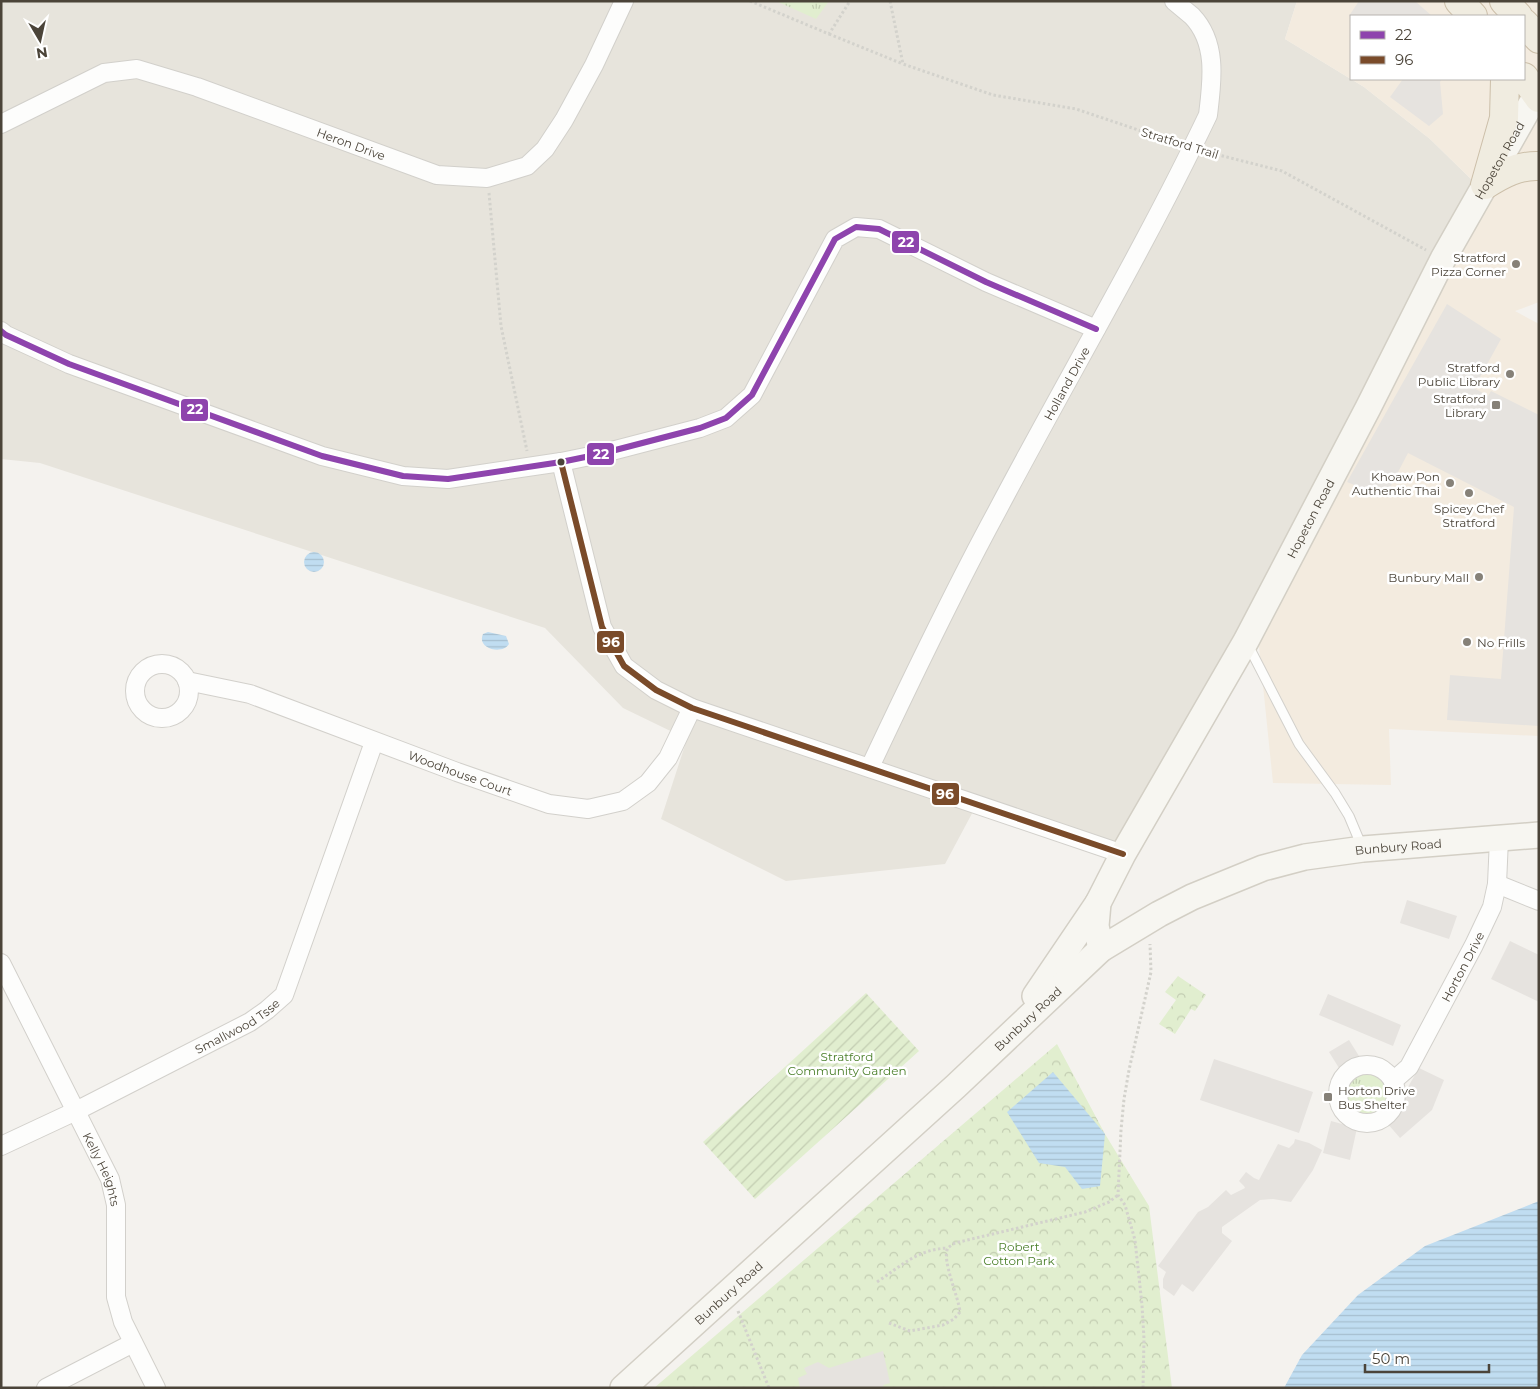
<svg xmlns="http://www.w3.org/2000/svg" width="1540" height="1389" viewBox="0 0 1540 1389" font-family="Montserrat,sans-serif">
<style>
.residential{fill:#e7e4dc}
.commercial{fill:#f3ebdf;fill-rule:evenodd}
.grass{fill:url(#grass-tufts)}
.forest{fill:url(#forest-crowns)}
.garden{fill:url(#garden-furrows)}
.parking{fill:#e6e3df}
.water{fill:url(#water-rules)}
.lines{fill:none;stroke-linecap:round;stroke-linejoin:round}
.service-casing{stroke:#d2d0cb;stroke-width:11}
.minor-casing{stroke:#d2d0cb;stroke-width:20}
.secondary-casing{stroke:#d3cfc5;stroke-width:28}
.trunk-casing{stroke:#ccbfa9;stroke-width:30}
.path{stroke:#d3d2cc;stroke-width:3;stroke-dasharray:2.5 2.5;stroke-linecap:butt}
.service{stroke:#fdfdfc;stroke-width:9}
.minor{stroke:#fdfdfc;stroke-width:18}
.secondary{stroke:#f7f6f1;stroke-width:25}
.trunk{stroke:#f0ece0;stroke-width:28}
.bus-1-casing{stroke:#fff;stroke-width:10}
.bus-2-casing{stroke:#fff;stroke-width:10}
.bus-1{stroke:#8e44ad;stroke-width:6}
.bus-2{stroke:#7a4b2a;stroke-width:6}
.poi-dot{fill:#868178;stroke:#fff;stroke-width:2}
.bus-dot{fill:#4b4439;stroke:#fff;stroke-width:2}
.labels{text-anchor:middle;dominant-baseline:central;stroke-width:5;stroke-linejoin:round;paint-order:stroke}
.street-label{font-size:12px;fill:#4b4439;stroke:#fff}
.poi-label{font-size:12px;fill:#4b4439;stroke:#fff;text-anchor:end}
.park-label{font-size:12px;fill:#4a7f2a;stroke:#fff}
.line-badge{stroke:#fff;stroke-width:2}
.badge-label{font-size:14px;text-anchor:middle;font-weight:bold;fill:#fff}
</style>
<defs>
<pattern id="grass-tufts" width="24" height="20" patternUnits="userSpaceOnUse" patternTransform="scale(1.25)"><rect width="24" height="20" fill="#e1eecf"/><path d="M3 7l-1-3M5 7V3M7 7l1-3M15 17l-1-3M17 17v-4M19 17l1-3" fill="none" stroke="#c3cdb2"/></pattern>
<pattern id="forest-crowns" width="20" height="18" patternUnits="userSpaceOnUse" patternTransform="scale(1.25)"><rect width="20" height="18" fill="#e1eecf"/><path d="M2 6a3 3 0 1 1 6 0M12 15a3 3 0 1 1 6 0" fill="none" stroke="#c3cdb2"/></pattern>
<pattern id="garden-furrows" width="10" height="10" patternUnits="userSpaceOnUse" patternTransform="scale(1.25)"><rect width="10" height="10" fill="#e1eecf"/><path d="M-1 1l2-2M0 10L10 0M9 11l2-2" fill="none" stroke="#c3cdb2"/></pattern>
<pattern id="water-rules" width="6" height="5" patternUnits="userSpaceOnUse" patternTransform="scale(1.25)"><rect width="6" height="5" fill="#c0ddf1"/><path d="M0 2.5h6" fill="none" stroke="#a6bfcf"/></pattern>
</defs>
<rect width="100%" height="100%" fill="#f4f2ee"/>
<!-- residential -->
<path class="residential" d="M1,1H1297L1285,39L1364,87L1430,139L1472,180L1368,408L1257,627L1131,866L976,806L945,864L786,881L661,819L687,739L623,708L545,628L40,463L1,459Z"/>
<!-- commercial -->
<path class="commercial" d="M1297,1H1539V302L1515,311L1539,324V736L1389,729L1391,785L1273,783L1257,627L1368,408L1472,180L1430,139L1364,87L1285,39ZM1351,16H1524V79H1351Z"/>
<!-- grass -->
<path class="grass" d="M776,1H829L816,19Z
M1346 1094a21 21 0 1 1 42 0a21 21 0 1 1-42 0Z"/>
<!-- forest -->
<path class="forest" d="M1178,976L1206,995L1195,1011L1191,1009L1175,1034L1159,1024L1176,1000L1165,992Z
M1057,1044L1105,1134L1149,1206L1172,1388H654Z"/>
<!-- garden -->
<path class="garden" d="M866,993L919,1051L755,1199L703,1142Z"/>
<!-- parking -->
<path class="parking" d="M1359,1H1415L1432,16L1351,17L1349,16Z
M1403,79H1442L1440,82L1443,114L1429,126L1390,97Z
M1447,304L1501,339L1474,388L1488,396L1491,391L1539,415V726L1447,720L1450,675L1501,679L1514,507L1408,453L1385,497L1347,482Z
M1407,900L1457,916L1449,939L1400,923Z
M1510,941L1539,955V1002L1491,979Z
M1328,994L1401,1025L1393,1046L1319,1015Z
M1349,1040L1359,1056L1339,1068L1329,1052Z
M1214,1059L1313,1092L1299,1133L1200,1100Z
M1419,1068L1444,1080L1432,1110L1400,1138L1387,1123Z
M1331,1121L1357,1128L1350,1160L1323,1153Z
M1295,1139L1309,1143L1322,1150L1313,1170L1291,1202L1273,1199L1260,1200L1222,1227V1233L1232,1241L1193,1292L1182,1284L1174,1296L1163,1288V1279L1166,1272L1158,1266L1198,1212L1208,1207L1226,1190L1231,1195L1245,1188L1244,1186L1239,1181L1246,1172L1254,1178L1259,1180L1278,1144L1289,1148L1294,1143Z
M883,1351L890,1383L883,1385L884,1388H800L798,1378L807,1374L804,1368L818,1362L829,1368Z"/>
<!-- water -->
<path class="water" d="M304 562a10 10 0 1 1 20 0a10 10 0 1 1-20 0Z
M488,632L506,636L509,644C503,655 476,649 483,634Z
M1053,1072L1105,1134L1100,1186L1082,1189L1065,1167L1039,1163L1007,1112Z
M1539,1201V1388H1284L1302,1355L1358,1295L1425,1246Z"/>
<g class="lines">
<defs>
<path id="service" d="M1248,645L1299,744L1335,793L1349,816L1362,847"/>
<g id="minor">
<path id="s1" d="M1,124L104,73L137,69L197,87L437,175L487,178L527,166L545,149L564,120L594,65L624,1"/>
<path d="M1,331L6,335L69,364L322,456L403,476L448,479L561,462L600,454L700,428L726,418L752,395L835,239L856,227L879,229L986,282L1096,329"/>
<path d="M561,462L602,627L624,666L656,690L692,708L1123,854"/>
<circle cx="162" cy="691" r="27"/>
<path id="s2" d="M187,681L250,694L457,772L549,804L588,809L623,801L648,783L668,758L692,708"/>
<path id="s3" d="M870,767C910,682 951,596 996,513C1066,380 1143,251 1208,115C1212,82 1218,43 1192,16C1186,11 1180,6 1174,1"/>
<path d="M1497,884L1539,901"/>
<path id="s4" d="M1,963L110,1179L116,1205V1297L123,1322L156,1388"/>
<circle cx="1367" cy="1094" r="29"/>
<path id="s5" d="M1393,1081L1409,1067L1474,945L1492,907L1497,884L1499,839"/>
<path id="s6" d="M1,1146L76,1111L250,1022L267,1010L284,995L374,742"/>
<path d="M46,1388L133,1343"/>
</g>
<g id="secondary">
<path id="s7" d="M1101,949L1096,926L1098,903L1123,854L1246,641L1368,408L1443,259L1539,90"/>
<path d="M1035,996L1098,903"/>
<path id="s8" d="M623,1388L956,1086L1101,949L1159,914L1192,897L1263,868L1305,857L1363,849L1539,835"/>
</g>
<path id="trunk" d="M1459,1L1473,16
M1504,1L1518,16
M1524,23L1539,39
M1524,77L1539,98
M1485,185L1504,118L1505,79
M1485,185C1502,174 1519,165 1539,166"/>
</defs>
<!-- service casing -->
<use href="#service" class="service-casing"/>
<!-- minor casing -->
<use href="#minor" class="minor-casing"/>
<!-- secondary casing -->
<use href="#secondary" class="secondary-casing"/>
<!-- trunk casing -->
<use href="#trunk" class="trunk-casing"/>
<!-- path -->
<path class="path" d="M750,1L829,34L850,1
M890,1L903,64L993,95L1076,109L1177,143
M829,34L903,64
M1207,152L1282,171L1426,250
M489,193L501,326L527,451
M1328,1097L1340,1102
M877,1282C901,1266 918,1249 948,1248
M738,1311L769,1388
M889,1323L910,1331L943,1325L954,1319L960,1312C959,1298 941,1259 948,1248C950,1246 952,1245 955,1243L1085,1212L1109,1202L1118,1195
M1143,1388L1144,1339L1142,1305L1135,1240L1125,1205L1118,1195L1121,1130L1124,1099L1129,1070L1151,972L1150,944"/>
<!-- service -->
<use href="#service" class="service"/>
<!-- minor -->
<use href="#minor" class="minor"/>
<!-- secondary -->
<use href="#secondary" class="secondary"/>
<!-- trunk -->
<use href="#trunk" class="trunk"/>
<defs>
<path id="bus-1" d="M1,331L6,335L69,364L322,456L403,476L448,479L561,462L600,454L700,428L726,418L752,395L835,239L856,227L879,229L986,282L1096,329"/>
<path id="bus-2" d="M561,462L602,627L624,666L656,690L692,708L1123,854"/>
</defs>
<!-- bus-1 casing -->
<use href="#bus-1" class="bus-1-casing"/>
<!-- bus-2 casing -->
<use href="#bus-2" class="bus-2-casing"/>
<!-- bus-1 -->
<use href="#bus-1" class="bus-1"/>
<!-- bus-2 -->
<use href="#bus-2" class="bus-2"/>
</g>
<!-- markers -->
<g class="poi-dot">
<circle cx="1516" cy="264" r="5"/>
<circle cx="1510" cy="374" r="5"/>
<rect x="1491" y="400" width="10" height="10" rx="2.5"/>
<circle cx="1450" cy="483" r="5"/>
<circle cx="1469" cy="493" r="5"/>
<circle cx="1479" cy="577" r="5"/>
<circle cx="1467" cy="642" r="5"/>
<rect x="1323" y="1092" width="10" height="10" rx="2.5"/>
</g>
<circle class="bus-dot" cx="561" cy="462" r="4.5"/>
<g class="labels">
<!-- street labels -->
<g class="street-label">
<text transform="translate(1180 143) rotate(17)">Stratford Trail</text>
<text stroke="none"><textPath href="#s1" startOffset="375">Heron Drive</textPath></text>
<text stroke="none"><textPath href="#s7" startOffset="891">Hopeton Road</textPath></text>
<text stroke="none"><textPath href="#s3" startOffset="431">Holland Drive</textPath></text>
<text stroke="none"><textPath href="#s7" startOffset="486">Hopeton Road</textPath></text>
<text stroke="none"><textPath href="#s2" startOffset="289">Woodhouse Court</textPath></text>
<text stroke="none"><textPath href="#s8" startOffset="968">Bunbury Road</textPath></text>
<text stroke="none"><textPath href="#s5" startOffset="135">Horton Drive</textPath></text>
<text stroke="none"><textPath href="#s8" startOffset="548">Bunbury Road</textPath></text>
<text stroke="none"><textPath href="#s6" startOffset="265">Smallwood Tsse</textPath></text>
<text stroke="none"><textPath href="#s4" startOffset="230">Kelly Heights</textPath></text>
<text stroke="none"><textPath href="#s8" startOffset="142">Bunbury Road</textPath></text>
</g>
<!-- poi labels -->
<g class="poi-label">
<text x="1506" y="257">Stratford<tspan x="1506" dy="14">Pizza Corner</tspan></text>
<text x="1500" y="367">Stratford<tspan x="1500" dy="14">Public Library</tspan></text>
<text x="1486" y="398">Stratford<tspan x="1486" dy="14">Library</tspan></text>
<text x="1440" y="476">Khoaw Pon<tspan x="1440" dy="14">Authentic Thai</tspan></text>
<text x="1469" y="508" text-anchor="middle">Spicey Chef<tspan x="1469" dy="14">Stratford</tspan></text>
<text x="1469" y="577">Bunbury Mall</text>
<text x="1477" y="642" text-anchor="start">No Frills</text>
<text x="1338" y="1090" text-anchor="start">Horton Drive<tspan x="1338" dy="14">Bus Shelter</tspan></text>
</g>
<!-- park labels -->
<g class="park-label">
<text x="847" y="1056">Stratford<tspan x="847" dy="14">Community Garden</tspan></text>
<text x="1019" y="1246">Robert<tspan x="1019" dy="14">Cotton Park</tspan></text>
</g>
</g>
<g class="line-badge">
<rect x="891" y="230" width="29" height="24" rx="5" fill="#8e44ad"/>
<rect x="180" y="398" width="29" height="24" rx="5" fill="#8e44ad"/>
<rect x="586" y="442" width="29" height="24" rx="5" fill="#8e44ad"/>
<rect x="596" y="630" width="29" height="24" rx="5" fill="#7a4b2a"/>
<rect x="931" y="782" width="29" height="24" rx="5" fill="#7a4b2a"/>
</g>
<g class="badge-label">
<text x="906" y="247">22</text>
<text x="195" y="414">22</text>
<text x="601" y="459">22</text>
<text x="611" y="647">96</text>
<text x="945" y="799">96</text>
</g>
<!-- border -->
<rect width="1540" height="1389" fill="none" stroke="#4b4439" stroke-width="5"/>
<!-- legend -->
<rect x="1350" y="15" width="175" height="65" fill="#ffffff" stroke="#b7b4b0"/>
<rect x="1360" y="31" width="25" height="8" fill="#8e44ad" stroke="#b7b4b0"/>
<text x="1395" y="40" font-size="15" fill="#4b4439">22</text>
<rect x="1360" y="56" width="25" height="8" fill="#7a4b2a" stroke="#b7b4b0"/>
<text x="1395" y="65" font-size="15" fill="#4b4439">96</text>
<!-- north arrow -->
<g transform="translate(40 40) rotate(171)" stroke="#ffffff" stroke-width="4" paint-order="stroke">
<path d="M0-4L9 19L0 12L-9 19Z" fill="#4b4439"/>
<text y="-8" font-size="14" font-weight="bold" text-anchor="middle" fill="#4b4439">N</text>
</g>
<!-- scale -->
<path d="M1365 1364v8h124v-8" fill="none" stroke="#4b4439" stroke-width="2.5"/>
<text x="1372" y="1364" font-size="15" fill="#4b4439" stroke="#ffffff" stroke-width="4" paint-order="stroke">50 m</text>
</svg>
